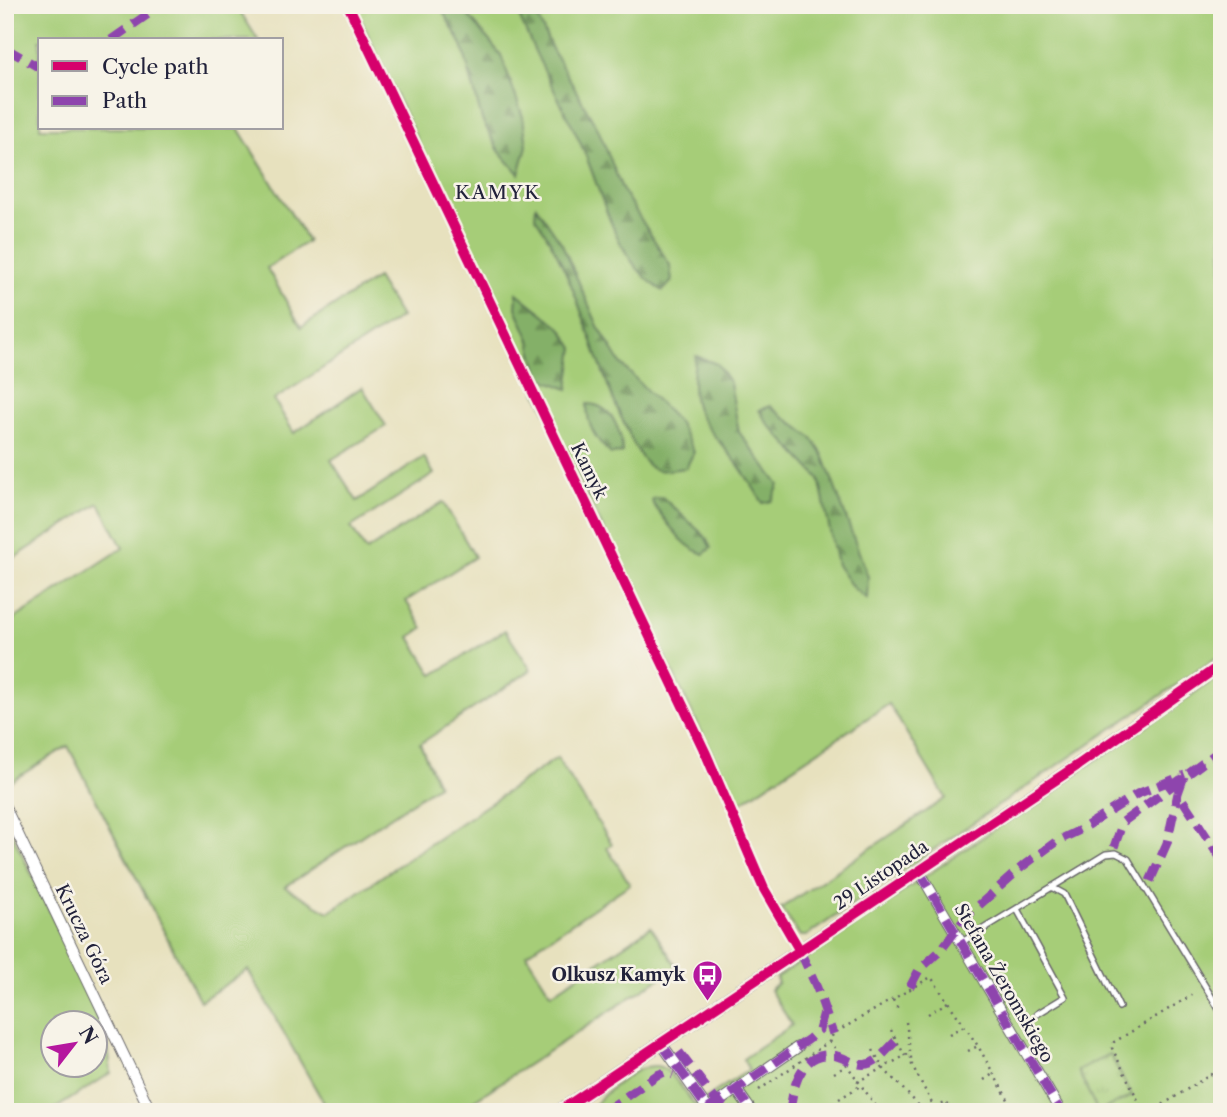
<svg xmlns="http://www.w3.org/2000/svg" width="1227" height="1117" viewBox="0 0 1227 1117" font-family="'Libre Caslon Text',serif">
<style>
.grass{fill:#a6cd78;stroke:#64785a;stroke-width:2;fill-rule:evenodd}
.forest{fill:url(#forest-firs);stroke:#536952;stroke-width:2}
.park{fill:url(#park-tufts);stroke:#64785a;stroke-width:2}
.lines{fill:none;stroke-linecap:round;stroke-linejoin:round}
.service-casing{stroke:#676569;stroke-width:8}
.minor-casing{stroke:#676569;stroke-width:12}
.tertiary-casing{stroke:#676569;stroke-width:15}
.path{stroke:#676569;stroke-width:2.5;stroke-dasharray:2 5;stroke-linecap:butt}
.service{stroke:#fff;stroke-width:5}
.minor{stroke:#fff;stroke-width:10}
.tertiary{stroke:#fff;stroke-width:12}
.quiet{stroke:#8e44ad;stroke-width:9;stroke-dasharray:18 9;stroke-linecap:butt}
.cycleway-casing{stroke:#f7f3e8;stroke-width:15}
.cycleway{stroke:#d6006c;stroke-width:10}
.labels{text-anchor:middle;dominant-baseline:central;stroke-width:5;stroke-linejoin:round;paint-order:stroke}
.street-label{font-size:18px;fill:#22223b;stroke:#f7f3e8}
.poi-label{font-size:18px;font-weight:bold;fill:#22223b;stroke:#f7f3e8;text-anchor:end}
.neighbourhood-label{font-size:19px;letter-spacing:2px;fill:#22223b;stroke:#f7f3e8}
</style>
<defs>
<pattern id="forest-firs" width="22" height="20" patternUnits="userSpaceOnUse" patternTransform="scale(1.75)"><rect width="22" height="20" fill="#84b068"/><path d="M5 1l3.5 6h-7zM16 11l3.5 6h-7z" fill="#6c8f57"/></pattern>
<pattern id="park-tufts" width="24" height="20" patternUnits="userSpaceOnUse" patternTransform="scale(1.75)"><rect width="24" height="20" fill="#a6cd78"/><path d="M3 7l-1-3M5 7V3M7 7l1-3M15 17l-1-3M17 17v-4M19 17l1-3" fill="none" stroke="#8fb069"/></pattern>
</defs>
<rect width="100%" height="100%" fill="#f7f3e8"/>
<filter id="ink" filterUnits="userSpaceOnUse"><feTurbulence type="fractalNoise" baseFrequency=".0143" numOctaves="2"/><feDisplacementMap in="SourceGraphic" scale="14" xChannelSelector="R" yChannelSelector="G"/><feConvolveMatrix kernelMatrix="1 2 1 2 8 2 1 2 1" color-interpolation-filters="sRGB"/></filter>
<filter id="wash" filterUnits="userSpaceOnUse"><feTurbulence type="fractalNoise" baseFrequency=".00686" numOctaves="4" result="noise"/><feDisplacementMap in="SourceGraphic" scale="28" xChannelSelector="R" yChannelSelector="G"/><feGaussianBlur stdDeviation="1.57" result="paint"/><feColorMatrix in="noise" values="0 0 0 0 0 0 0 0 0 0 0 0 0 0 0 0 0 1.4 0 .05"/><feComposite in="paint" operator="in"/></filter>
<g filter="url(#wash)">
<rect width="100%" height="100%" fill="#e7e1be"/>
<!-- grass -->
<path class="grass" d="M5,5H241L238,8L258,40H40V128H238L308,241L267,268L301,327L377,278L401,317L274,400L294,433L362,387L386,426L331,460L357,501L424,457L434,474L351,527L366,551L443,502L475,557L406,601L423,628L410,637L433,675L505,630L531,670L420,744L438,785L285,887L329,912L557,758L612,844L607,848L630,884L526,954L551,994L651,927L677,967L456,1112H329L248,970L200,1001L68,746L5,785V625L123,548L99,503L5,564V514L8,512L5,508Z
M354,5H1222V654L806,936H800L781,908L946,798L889,704L737,805L490,296Z
M1222,674V1112H587C602,1096 644,1053 666,1070C677,1078 686,1094 695,1105L749,1070L743,1059L792,1025L770,990L778,983L776,978Z
M5,819L106,1028L111,1073L50,1112H5ZM52,1023H94V1064H52Z"/>
<!-- forest -->
<path class="forest" d="M439,5H460L501,55L523,117L527,146L519,174L499,151L482,120L462,45Z
M515,5H532L552,49L598,129L623,191L670,265L672,281L663,291C612,260 603,190 579,140C558,95 532,52 515,5Z
M536,206L562,244L598,326L621,364L679,423L694,452L686,468C674,469 658,474 649,466C637,456 629,433 622,419C591,353 578,278 535,217Z
M517,293L561,328L574,348L568,389L545,380L539,375L529,338L516,308Z
M696,356L717,364L730,383L739,432L779,485L772,501L763,503C754,489 746,475 736,462C704,421 685,414 696,356Z
M587,404C612,404 622,431 622,453L611,454C595,439 587,426 587,404Z
M770,406L812,438L823,455L868,577L867,599L853,588L837,565L819,478L768,424L759,410Z
M662,497L705,536L711,548L704,554C681,547 667,521 653,504L652,499Z"/>
<!-- park -->
<path class="park" d="M1110,1054L1132,1096L1098,1112L1078,1071Z"/>
</g>
<g filter="url(#ink)">
<g class="lines">
<defs>
<path id="service" d="M1053,888L1064,894L1119,1007
M1017,909L1065,997L1037,1014
M962,942L1106,854L1116,853L1128,859L1222,1014"/>
<path id="minor" d="M348,5L706,754L764,889L800,951
M5,807L151,1112
M919,871L1061,1112
M661,1043L710,1112
M736,1089L752,1112
M708,1109L798,1047"/>
<path id="tertiary" d="M558,1112L1078,765L1222,664"/>
</defs>
<!-- service casing -->
<use href="#service" class="service-casing"/>
<!-- minor casing -->
<use href="#minor" class="minor-casing"/>
<!-- tertiary casing -->
<use href="#tertiary" class="tertiary-casing"/>
<!-- path -->
<path class="path" d="M893,1000L900,1012
M928,1014L948,1002
M906,1022L912,1065L935,1109
M891,1030L905,1056
M949,1034L964,1026
M830,1041L880,1112
M873,1050L883,1068L925,1112
M968,1051L978,1046
M834,1073L846,1066
M984,1080L993,1074
M857,1082L910,1053
M759,1090L830,1041L833,1034L931,977L978,1046L1015,1112
M839,1099L860,1086
M871,1112L877,1108
M930,1112L946,1102L953,1112
M999,1112L1011,1105
M1144,1112L1112,1048L1114,1042L1192,995
M1151,1112L1213,1073"/>
<!-- service -->
<use href="#service" class="service"/>
<!-- minor -->
<use href="#minor" class="minor"/>
<!-- tertiary -->
<use href="#tertiary" class="tertiary"/>
<!-- quiet -->
<path class="quiet" d="M111,40L161,5
M5,48L40,68
M1184,776L1178,793L1222,860
M1114,847L1123,822L1222,749
M919,871L1061,1112
M1150,881L1167,843L1178,793
M800,951L817,988L833,1034
M910,987L919,970L940,951L967,916L1023,866L1057,841L1082,829L1137,794L1185,775
M661,1043L710,1112
M679,1052L717,1102L732,1112
M736,1089L752,1112
M708,1109L809,1039L819,1030L825,1009
M604,1112L657,1075L665,1072L673,1075
M790,1112C792,1090 800,1053 830,1055C843,1055 855,1067 867,1064C879,1062 888,1048 897,1040"/>
<defs>
<path id="cycleway" d="M348,5L706,754L764,889L800,951
M558,1112L1078,765L1222,664"/>
</defs>
<!-- cycleway casing -->
<use href="#cycleway" class="cycleway-casing"/>
<!-- cycleway -->
<use href="#cycleway" class="cycleway"/>
</g>
</g>
<!-- icons -->
<defs>
<symbol id="bus-pin" viewBox="-11 -11 22 30"><path d="M0 17L-7.5 6A9.5 9.5 0 1 1 7.5 6Z" fill="#b5179e" stroke="#f7f3e8"/><path d="M-5-6H5V4H4V6H2V4H-2V6H-4V4H-5ZM-3.5-4V0h7V-4ZM-3.5 1.2v1.5H-2V1.2ZM2 1.2v1.5H3.5V1.2Z" fill="#fff"/></symbol>
</defs>
<g fill-rule="evenodd">
<use href="#bus-pin" x="690" y="958" width="35" height="47"/>
</g>
<g class="labels">
<!-- street labels -->
<g class="street-label">
<text transform="translate(589 471) rotate(64)">Kamyk</text>
<text transform="translate(881 875) rotate(-34)">29 Listopada</text>
<text transform="translate(84 934) rotate(64)">Krucza Góra</text>
<text transform="translate(1004 983) rotate(60)">Stefana Żeromskiego</text>
</g>
<!-- poi labels -->
<g class="poi-label">
<text x="685" y="975">Olkusz Kamyk</text>
</g>
<!-- neighbourhood labels -->
<g class="neighbourhood-label">
<text x="498" y="192">KAMYK</text>
</g>
</g>
<!-- margin -->
<rect width="1227" height="1117" fill="none" stroke="#f7f3e8" stroke-width="28"/>
<!-- legend -->
<rect x="38" y="38" width="245" height="91" fill="#f7f3e8" stroke="#a29fa3" stroke-width="2"/>
<rect x="52" y="61" width="35" height="10" fill="#d6006c" stroke="#a29fa3" stroke-width="2"/>
<text x="102" y="74" font-size="21" fill="#22223b">Cycle path</text>
<rect x="52" y="96" width="35" height="10" fill="#8e44ad" stroke="#a29fa3" stroke-width="2"/>
<text x="102" y="108" font-size="21" fill="#22223b">Path</text>
<!-- north arrow -->
<g transform="translate(74 1044) rotate(59)"><circle r="33" fill="#f7f3e8" stroke="#a29fa3" stroke-width="2"/>
<path d="M0-5L12 26L0 18L-12 26Z" fill="#b5179e"/>
<text y="-10" font-size="19" font-weight="bold" text-anchor="middle" fill="#22223b">N</text>
</g>
</svg>
